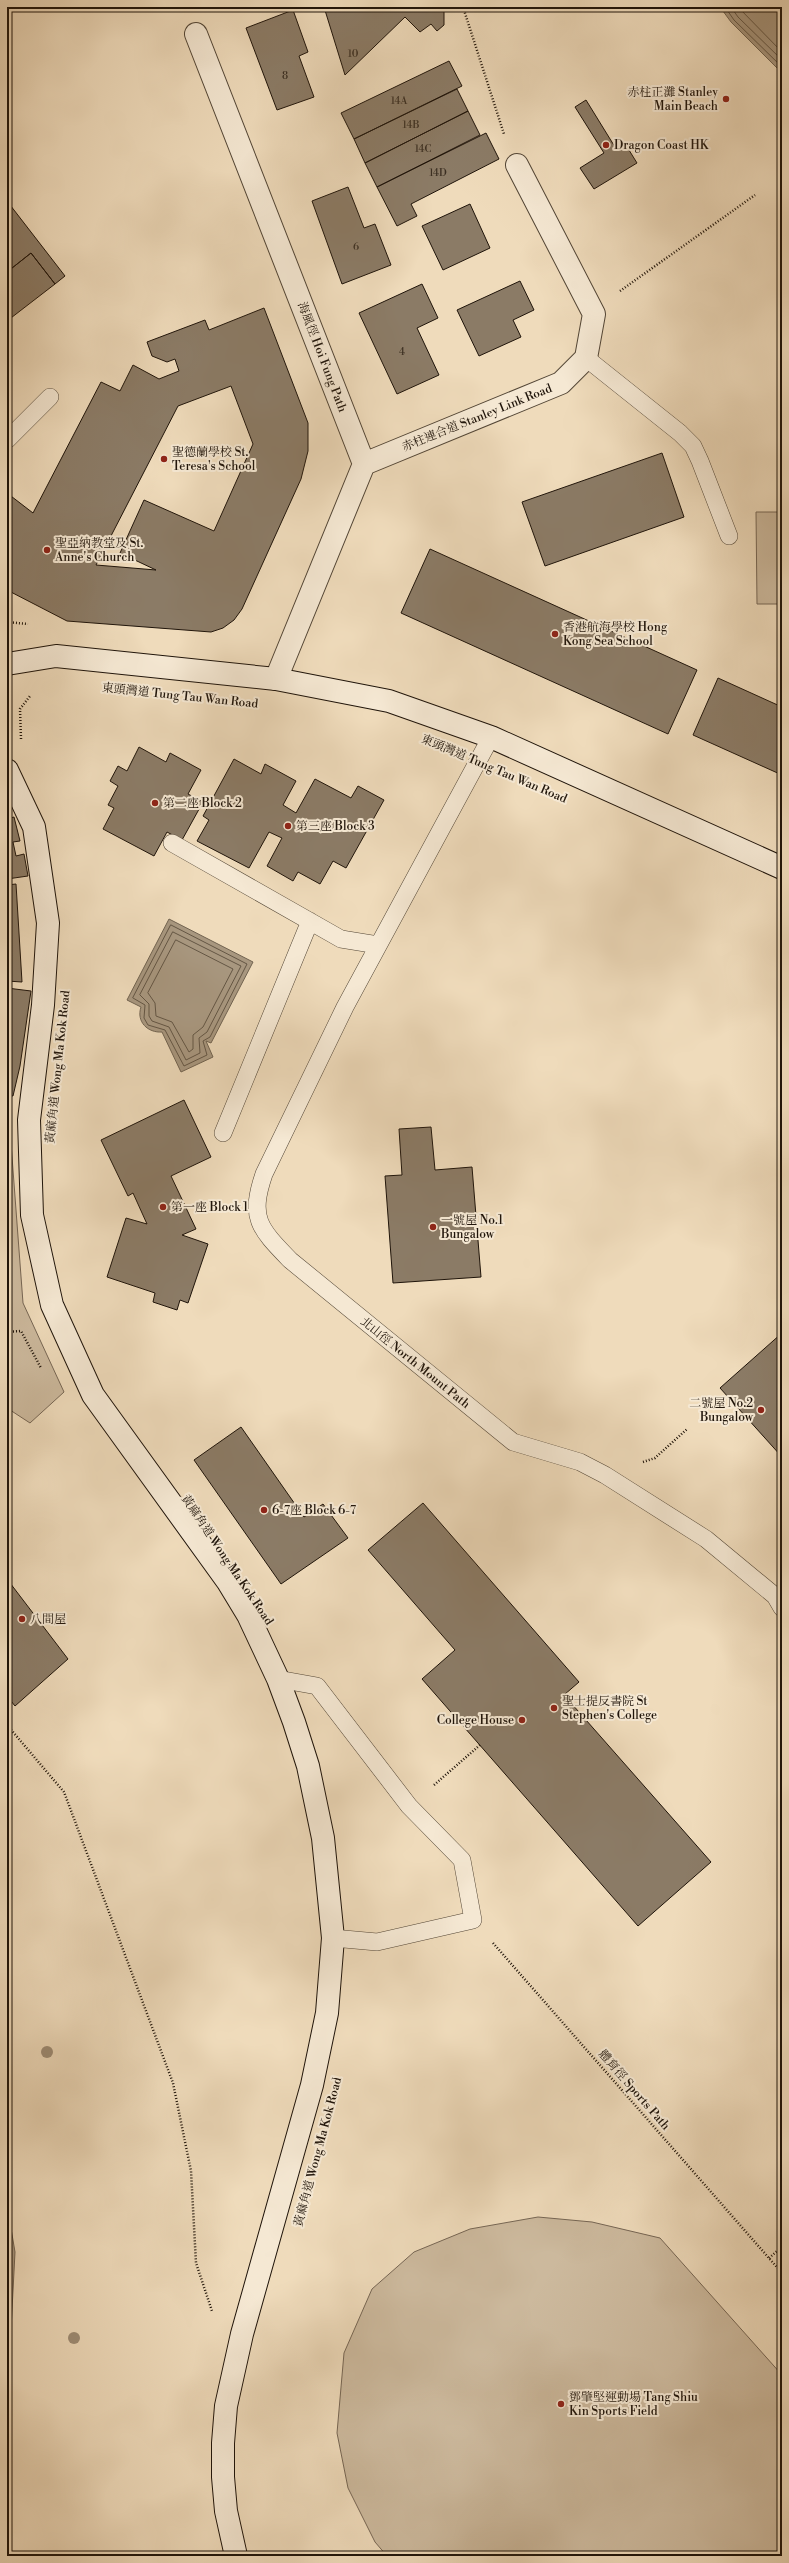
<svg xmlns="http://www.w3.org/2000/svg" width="789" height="2563" viewBox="0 0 789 2563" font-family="'Libre Bodoni','Noto Serif TC',serif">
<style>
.green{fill:#ccb99d;stroke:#766654}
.water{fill:#a8977f;stroke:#716350}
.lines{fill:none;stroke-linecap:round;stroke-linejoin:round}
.shore{stroke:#645644;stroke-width:1}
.building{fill:#8b7b66;stroke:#1f140a;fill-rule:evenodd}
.lane-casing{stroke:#534636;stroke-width:18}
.street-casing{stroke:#534636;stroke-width:24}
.secondary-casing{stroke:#1f140a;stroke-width:24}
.path{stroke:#1f140a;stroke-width:2.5;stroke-dasharray:1 2;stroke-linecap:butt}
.lane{stroke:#f5e8d3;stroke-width:17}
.street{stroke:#f5e8d3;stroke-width:22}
.secondary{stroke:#f5e8d3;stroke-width:22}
.tree{fill:#9e8d76}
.poi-dot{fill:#8f2418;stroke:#f5e8d3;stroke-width:1.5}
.labels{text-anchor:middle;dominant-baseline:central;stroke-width:4;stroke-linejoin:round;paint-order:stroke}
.number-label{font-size:10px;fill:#3a2e21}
.poi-label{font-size:12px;fill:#1f140a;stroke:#f5e8d3;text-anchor:start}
.street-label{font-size:12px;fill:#1f140a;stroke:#f5e8d3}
</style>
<rect width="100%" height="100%" fill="#efdbbb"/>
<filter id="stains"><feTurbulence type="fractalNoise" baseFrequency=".005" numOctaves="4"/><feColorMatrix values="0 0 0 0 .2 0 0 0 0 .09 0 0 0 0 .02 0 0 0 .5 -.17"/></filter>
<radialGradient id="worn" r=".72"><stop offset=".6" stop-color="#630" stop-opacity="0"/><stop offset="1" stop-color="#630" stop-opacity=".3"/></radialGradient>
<!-- green -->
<path class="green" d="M756,512H782V604H757Z
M7,1129L10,1130L23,1303L64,1392L30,1423L7,1408Z
M538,2217L592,2222L660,2238L782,2375V2556H387L375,2542L348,2488L337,2433L344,2353L372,2289L414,2252L470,2229Z"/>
<!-- water -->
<path class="water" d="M720,7H782V73L731,22Z
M169,919L253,962L211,1043L206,1041L213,1057L181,1072L162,1032C148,1033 136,1022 141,1007L127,1000Z
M7,2205L15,2252L7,2407Z"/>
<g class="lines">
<!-- shore -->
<path class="shore" d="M725,7L734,20L782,67
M731,7L738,17L782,60
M738,7L782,52
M171,925L247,964L210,1037L203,1041L207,1055L184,1066L165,1030L148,1025L144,1018L145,1005L133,998Z
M173,932L241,966L207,1032L199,1038L200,1053L186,1060L169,1027L152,1021L149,1016V1004L140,995Z
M176,940L233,969L203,1027L193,1035V1049L189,1052L172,1022L156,1016L155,1003L148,993Z
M7,2229L11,2252L7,2348"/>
</g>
<!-- building -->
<path class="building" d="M324,7H444V25L437,31L431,24L420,32L405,17L345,75Z
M293,10L308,52L299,56L314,97L277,110L246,28Z
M449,61L462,86L354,139L341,113Z
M457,89L468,111L365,163L354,139Z
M586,100L615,147L624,142L637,163L594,189L580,168L604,153L575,107Z
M468,111L480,135L377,187L365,163Z
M486,133L499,159L411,204L417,216L397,226L377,187Z
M348,187L364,228L375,224L391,265L342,284L312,201Z
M7,201L65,276L55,284L31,253L7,272Z
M470,204L490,248L443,270L422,226Z
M31,253L55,284L7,321V272Z
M520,281L534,310L513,320L521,337L479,356L457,310Z
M422,284L438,318L417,328L439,375L397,394L359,313Z
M264,308L308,423V451L301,479L242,609L234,620L223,628L211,632L67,621L7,590V493L33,513L101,382L120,391L133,365L159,379L179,371L175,359L167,362L152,356L147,342L205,320L209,330ZM231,386L253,444L214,531L144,500L120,553L156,570L96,565L178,406Z
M662,453L684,517L545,566L522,502Z
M430,549L697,670L668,734L401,613Z
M718,678L782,707V775L693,735Z
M139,747L166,762L170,753L201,770L188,794L203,802L182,840L167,832L154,856L103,829L114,808L108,805L118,786L110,781L118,766L127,771Z
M234,759L261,774L265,764L296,781L283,805L296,813L315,779L351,798L358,786L384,800L346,868L333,861L320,884L298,872L293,881L267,866L282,838L269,832L249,868L197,841L209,820L203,816Z
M14,817L20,841L13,842L16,856L24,854L28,876L7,879V819Z
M16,884L22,982L7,981V885Z
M7,988L31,991L20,1066L13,1096L7,1095Z
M184,1100L211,1157L171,1176L196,1229L182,1235L208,1244L188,1303L180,1300L177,1310L153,1302L155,1293L107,1277L126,1218L147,1224L133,1193L128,1196L101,1140Z
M431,1127L435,1170L472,1167L481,1277L393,1283L385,1176L402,1175L399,1129Z
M782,1333V1457L720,1388Z
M241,1427L304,1517L323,1504L348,1538L281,1584L194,1460Z
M423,1503L579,1682L564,1695L711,1862L638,1926L422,1679L455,1650L368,1550Z
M7,1579L68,1659L15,1706L7,1696Z"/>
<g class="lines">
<defs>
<path id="lane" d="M586,358L680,433L693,446L700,461L729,536
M7,440L50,397
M491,737L345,1007L264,1174C249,1218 259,1228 290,1260L513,1442L580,1462L605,1475L706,1539L775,1596L782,1608
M172,843L341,939L378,945
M223,1133L310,921
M278,1679L317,1686L409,1806L462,1860L473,1920L377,1942L333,1938"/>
<path id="street" d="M196,34L364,464L276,679
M364,464L561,383L586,358L594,314L517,165"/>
<path id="secondary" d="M7,664L56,656L276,679L389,701L491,737L782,868
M7,770L34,827L48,923L43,1005L29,1120L32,1215L52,1305L93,1395L228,1582L248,1615L278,1679L294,1722L308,1766L323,1838L333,1938L327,2013L312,2085L242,2334L226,2406L223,2443V2477L226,2511L236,2556"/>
</defs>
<!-- lane casing -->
<use href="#lane" class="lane-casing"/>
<!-- street casing -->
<use href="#street" class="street-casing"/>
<!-- secondary casing -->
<use href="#secondary" class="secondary-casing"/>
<!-- path -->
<path class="path" d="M463,7L504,134
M620,291L755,195
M7,622L28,624
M21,739L20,709L30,696
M7,1332L21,1331L41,1368
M643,1462L655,1458L687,1429
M7,1725L64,1792L173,2083L191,2171L196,2263L212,2311
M434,1785L480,1745
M493,1943L782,2273
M769,2258L782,2247"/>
<!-- lane -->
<use href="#lane" class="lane"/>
<!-- street -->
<use href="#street" class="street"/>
<!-- secondary -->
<use href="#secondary" class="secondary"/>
</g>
<!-- trees -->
<g class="tree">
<circle cx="47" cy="2052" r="6"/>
<circle cx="74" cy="2338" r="6"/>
</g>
<!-- markers -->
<g class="poi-dot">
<circle cx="726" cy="99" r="4"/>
<circle cx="606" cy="145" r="4"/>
<circle cx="164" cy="459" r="4"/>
<circle cx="47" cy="550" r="4"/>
<circle cx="555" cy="634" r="4"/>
<circle cx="155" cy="803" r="4"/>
<circle cx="288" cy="826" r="4"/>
<circle cx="163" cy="1207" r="4"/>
<circle cx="433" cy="1227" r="4"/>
<circle cx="761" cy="1410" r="4"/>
<circle cx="264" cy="1510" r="4"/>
<circle cx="22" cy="1619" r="4"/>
<circle cx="554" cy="1708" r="4"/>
<circle cx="522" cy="1720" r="4"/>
<circle cx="561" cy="2404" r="4"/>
</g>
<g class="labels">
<!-- number labels -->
<g class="number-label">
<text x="353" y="54">10</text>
<text x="285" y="76">8</text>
<text x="399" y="101">14A</text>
<text x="411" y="125">14B</text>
<text x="423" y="149">14C</text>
<text x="438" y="173">14D</text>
<text x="356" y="247">6</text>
<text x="402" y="352">4</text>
</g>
<!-- poi labels -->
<g class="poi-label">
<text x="718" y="92" text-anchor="end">赤柱正灘 Stanley<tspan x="718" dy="14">Main Beach</tspan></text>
<text x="614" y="145">Dragon Coast HK</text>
<text x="172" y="452">聖德蘭學校 St.<tspan x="172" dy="14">Teresa's School</tspan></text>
<text x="55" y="543">聖亞納教堂及 St.<tspan x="55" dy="14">Anne's Church</tspan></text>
<text x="563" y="627">香港航海學校 Hong<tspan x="563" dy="14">Kong Sea School</tspan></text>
<text x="163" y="803">第二座 Block 2</text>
<text x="296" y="826">第三座 Block 3</text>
<text x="171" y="1207">第一座 Block 1</text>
<text x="441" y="1220">一號屋 No.1<tspan x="441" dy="14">Bungalow</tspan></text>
<text x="753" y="1403" text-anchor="end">二號屋 No.2<tspan x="753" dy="14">Bungalow</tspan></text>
<text x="272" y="1510">6-7座 Block 6-7</text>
<text x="30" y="1619">八間屋</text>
<text x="562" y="1701">聖士提反書院 St<tspan x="562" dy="14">Stephen's College</tspan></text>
<text x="514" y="1720" text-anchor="end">College House</text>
<text x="569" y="2397">鄧肇堅運動場 Tang Shiu<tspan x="569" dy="14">Kin Sports Field</tspan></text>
</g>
<!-- street labels -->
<g class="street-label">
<text transform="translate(322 357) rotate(69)">海風徑 Hoi Fung Path</text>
<text transform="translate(477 418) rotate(-22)">赤柱連合道 Stanley Link Road</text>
<text transform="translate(180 696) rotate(6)">東頭灣道 Tung Tau Wan Road</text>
<text transform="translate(494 769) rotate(23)">東頭灣道 Tung Tau Wan Road</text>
<text transform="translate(58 1067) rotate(-84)">黃麻角道 Wong Ma Kok Road</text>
<text transform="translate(415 1363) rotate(39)">北山徑 North Mount Path</text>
<text transform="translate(227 1560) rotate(56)">黃麻角道 Wong Ma Kok Road</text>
<text transform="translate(634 2090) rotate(49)">體育徑 Sports Path</text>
<text transform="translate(318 2152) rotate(-75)">黃麻角道 Wong Ma Kok Road</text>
</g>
</g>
<!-- margin -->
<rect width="789" height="2563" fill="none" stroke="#efdbbb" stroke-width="24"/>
<rect x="8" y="8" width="773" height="2547" fill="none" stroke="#1f140a" stroke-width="2"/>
<rect x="12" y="12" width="765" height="2539" fill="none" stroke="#1f140a"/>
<rect width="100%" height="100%" filter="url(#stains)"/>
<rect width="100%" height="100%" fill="url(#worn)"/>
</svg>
